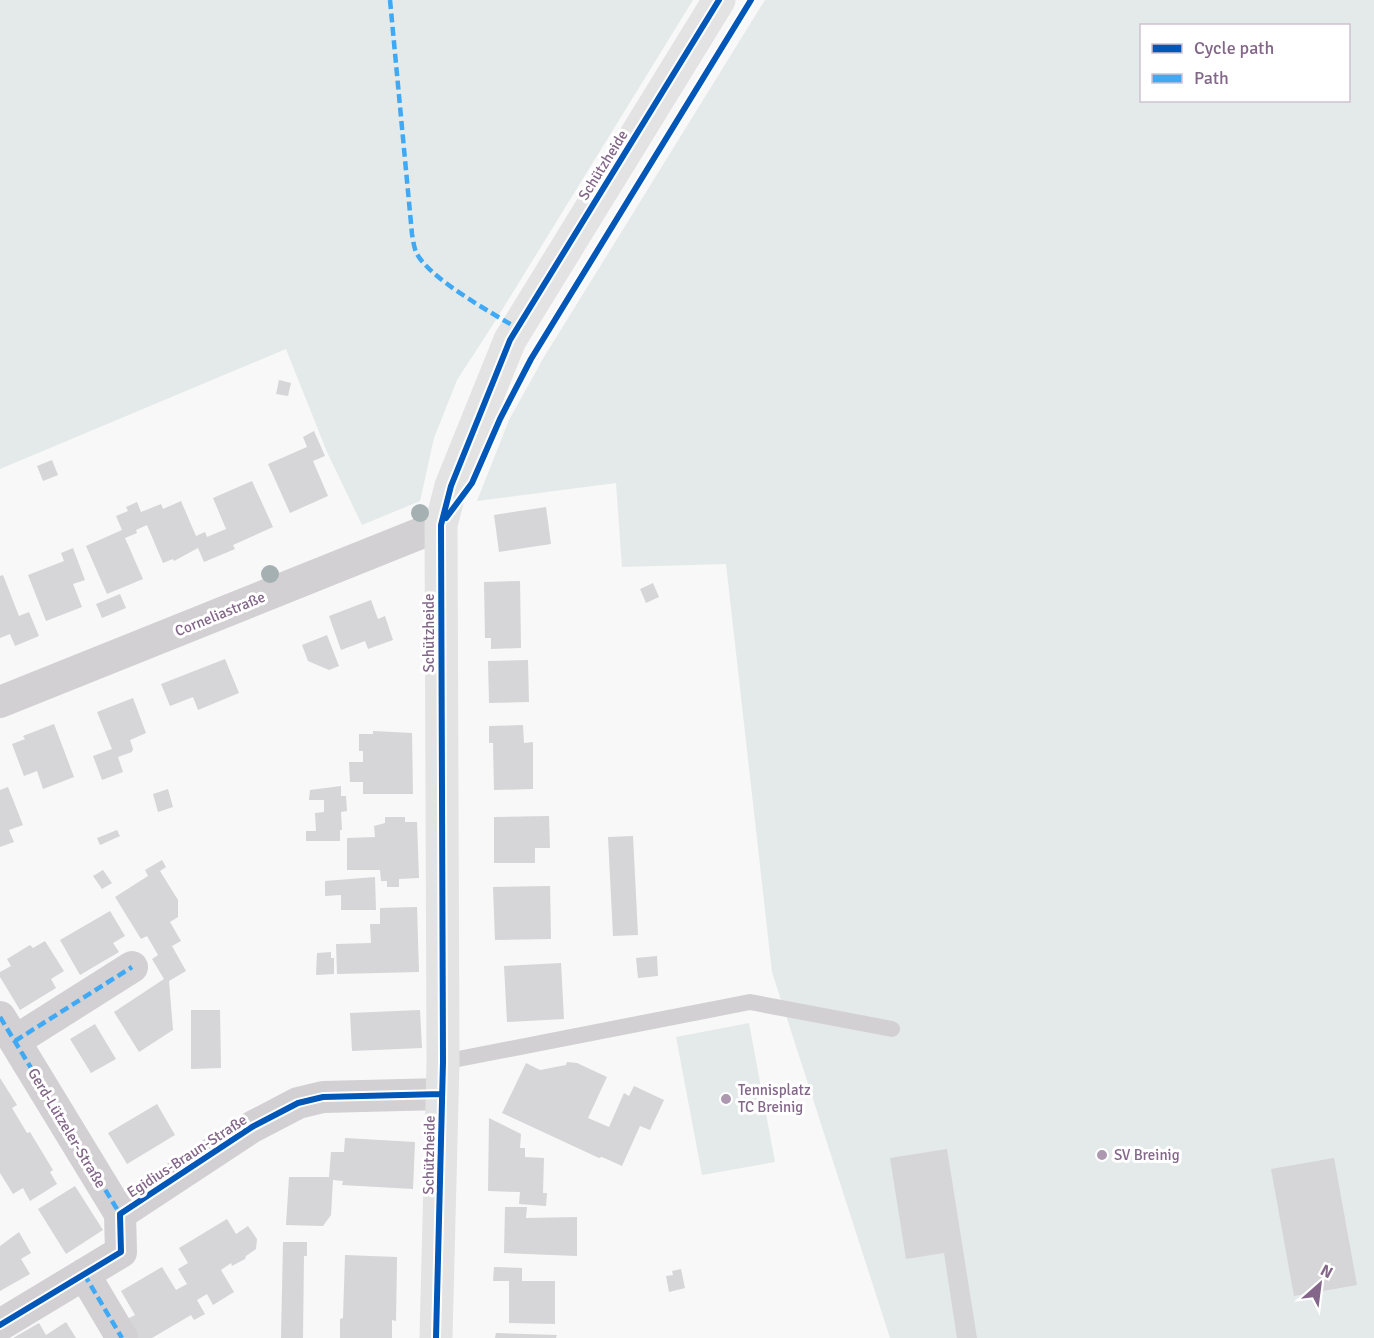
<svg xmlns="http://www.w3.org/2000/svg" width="1374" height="1338" viewBox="0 0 1374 1338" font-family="Signika,sans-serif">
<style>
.green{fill:#e4eae9;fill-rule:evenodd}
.building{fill:#d6d5d7}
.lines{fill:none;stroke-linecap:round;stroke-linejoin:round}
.lane{stroke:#d2d0d2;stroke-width:16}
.street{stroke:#d2d0d2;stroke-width:32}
.secondary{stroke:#e3e3e3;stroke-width:33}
.quiet{stroke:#3fa9f5;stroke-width:4.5;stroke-dasharray:9 4.5;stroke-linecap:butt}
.cycleway-casing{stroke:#fff;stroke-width:10}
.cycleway{stroke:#0057b8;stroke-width:6}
.tree{fill:#a4b0b2}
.poi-dot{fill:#ac99b0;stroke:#fff;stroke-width:2}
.labels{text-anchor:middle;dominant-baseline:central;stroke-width:6;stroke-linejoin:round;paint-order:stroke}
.street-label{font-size:15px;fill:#836689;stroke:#fff}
.poi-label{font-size:15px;fill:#836689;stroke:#fff;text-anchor:start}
</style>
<rect width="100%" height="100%" fill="#f7f8f7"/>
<!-- green -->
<path class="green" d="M0,0H693L494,323L457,380L434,438L420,501L362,525L327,452L286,349L0,469Z
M765,0H1374V1338H890L772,972L726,564L622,567L616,483L477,501L509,420L544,357ZM1142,26H1348V100H1142Z
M749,1023L775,1162L702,1175L676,1037Z"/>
<!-- building -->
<path class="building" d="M279,380L291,383L288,396L276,394Z
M314,431L325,456L313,461L328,496L290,513L268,464L307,447L303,437Z
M52,460L58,475L43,481L37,466Z
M252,481L273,527L233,545L235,549L204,562L198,548L174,561L173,559L163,563L147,525L136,530L137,533L125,538L143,579L107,594L86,546L122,530L116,516L128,511L126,507L137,502L141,512L161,504L163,509L181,501L196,536L205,532L207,537L226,529L213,498Z
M546,507L551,544L499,552L494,515Z
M73,548L85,580L73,584L82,607L46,621L28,575L64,561L61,553Z
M3,575L19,616L29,612L39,636L15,646L10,634L0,638V576Z
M520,581L521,648L491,649V638H485L484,582Z
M653,583L659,597L646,603L640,589Z
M120,594L126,608L102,618L96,604Z
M371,600L378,619L385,616L393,640L368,649L365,641L341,650L329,616Z
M327,635L339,666L329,670L308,661L302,645Z
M225,659L239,693L198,710L193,697L170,706L161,684Z
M528,660L529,702L489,703L488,661Z
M133,698L146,733L130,740L133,749L132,752L118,757L123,772L102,780L93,756L112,749L97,712Z
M54,724L74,777L43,789L37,771L24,776L12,744L25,739L23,736Z
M523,725L524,743L533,742V789L494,790L493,743H489V726Z
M373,731L412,733L413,794H363V782H350L349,762H363V751H359V734H373Z
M341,786V796H346L347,811L341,812L342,830H340V841H306V831H316L315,813L324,812V800H309L310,790Z
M8,787L23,825L9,830L14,842L0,847V790Z
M168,789L173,807L158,812L153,794Z
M549,816L550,848H535V863H494V817Z
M385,817H405V822H417L419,878L399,879V887H387V881H381L380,870H347V838L375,837L374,826L385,823Z
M117,830L120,836L100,845L97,838Z
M633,836L638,935L613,936L608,837Z
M162,860L166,867L160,871L178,900V917L170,922L181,941L172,946L186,971L169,981L173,1030L139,1052L114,1012L164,979L152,959L158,955L147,936L141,939L115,897L148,876L145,870Z
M103,870L112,883L102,889L93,876Z
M375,877L376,910H341V895L325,896V881Z
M550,886L551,939L495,940L493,887Z
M417,907L419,972L337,974L336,944L371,943L370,924H380V908Z
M110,911L125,936L113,943L119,952L80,975L60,940Z
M45,941L64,971L51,979L56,988L20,1010L0,977V972L11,966L7,959L30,945L33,948Z
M331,952V958H334V974L316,975L317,953Z
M657,956L658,976L638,978L636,958Z
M561,963L564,1019L507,1022L504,966Z
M191,1010H220L221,1068L191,1069Z
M420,1010L422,1048L352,1051L350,1013Z
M95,1024L116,1059L91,1073L70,1039Z
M567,1062L577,1063L607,1077L588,1118L609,1127L624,1093L629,1096L634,1086L664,1100L650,1130L640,1126L622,1166L602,1157L599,1158L502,1113L526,1063L540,1070L566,1065Z
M0,1078L17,1105L12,1108L27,1133L30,1132L53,1170L50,1172L57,1184L30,1201L23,1188L13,1194L0,1173Z
M157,1104L175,1135L127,1164L108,1133Z
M489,1118L521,1134L520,1148H525V1157L544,1158L543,1193H547L546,1206L519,1204L520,1192L488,1191Z
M345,1138L415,1142L413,1189L342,1185L343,1181L333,1180L331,1215L323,1226L286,1225L289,1177H329L331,1152H344Z
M947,1149L977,1338H957L944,1253L906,1259L890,1158Z
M1334,1158L1357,1285L1294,1296L1271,1169Z
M75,1186L103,1230L66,1254L38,1209Z
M505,1207H527L526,1218L577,1217V1256L504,1253Z
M227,1219L236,1234L248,1226L257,1239L256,1249L246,1256L245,1259L232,1266L231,1263L221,1270L234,1292L213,1305L207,1294L197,1300L205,1314L194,1320L191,1315L152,1338H135L125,1320L135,1315L121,1291L162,1267L176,1290L187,1284L178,1269L188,1263L179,1248Z
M19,1232L31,1253L21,1259L30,1274L0,1291V1246Z
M283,1242H307V1256H304L303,1338H281Z
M345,1255L397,1257L396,1321L392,1320V1338H340V1319L343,1318Z
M494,1267L522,1268V1281H555V1324L509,1323V1281H493Z
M681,1269L685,1288L669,1292L666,1276L673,1275L672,1271Z
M66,1322L76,1338H13L39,1323L46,1335Z
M496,1333L557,1335L556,1338H495Z"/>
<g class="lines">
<!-- lane -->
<path class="lane" d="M443,1062L750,1002L892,1029"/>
<!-- street -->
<path class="street" d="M0,702L441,525
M0,1017L120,1214
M15,1041L132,967
M84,1274L122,1338
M0,1325L121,1252L120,1214L252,1127L298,1103L323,1097L442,1094"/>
<!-- secondary -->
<path class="secondary" d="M436,1338L443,1062L441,525L451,486L510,340L719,0"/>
<!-- quiet -->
<path class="quiet" d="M390,0L412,234C413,240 414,247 416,252C428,278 492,313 517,328
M0,1017L120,1214
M15,1041L132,967
M84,1274L122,1338"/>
<defs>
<path id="cycleway" d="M446,518L472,483L500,419L531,359L751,0
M0,1325L121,1252L120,1214L252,1127L298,1103L323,1097L442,1094
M436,1338L443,1062L441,525L451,486L510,340L719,0"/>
</defs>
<!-- cycleway casing -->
<use href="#cycleway" class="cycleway-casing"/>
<!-- cycleway -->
<use href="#cycleway" class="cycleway"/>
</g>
<!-- trees -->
<g class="tree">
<circle cx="420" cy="513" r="9"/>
<circle cx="270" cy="574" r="9"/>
</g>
<!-- markers -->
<g class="poi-dot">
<circle cx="726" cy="1099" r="6"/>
<circle cx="1102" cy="1155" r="6"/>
</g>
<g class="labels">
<!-- street labels -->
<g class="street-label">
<text transform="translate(603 165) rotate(-58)">Schützheide</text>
<text transform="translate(220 614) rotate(-22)">Corneliastraße</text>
<text transform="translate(429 633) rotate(-90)">Schützheide</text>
<text transform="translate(67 1128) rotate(59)">Gerd-Lützeler-Straße</text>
<text transform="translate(429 1155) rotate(-89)">Schützheide</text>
<text transform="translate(187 1156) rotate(-33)">Egidius-Braun-Straße</text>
</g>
<!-- poi labels -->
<g class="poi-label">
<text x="738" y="1090">Tennisplatz<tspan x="738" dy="17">TC Breinig</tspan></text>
<text x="1114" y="1155">SV Breinig</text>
</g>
</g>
<!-- legend -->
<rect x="1140" y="24" width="210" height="78" fill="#ffffff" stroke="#cdc2d0" stroke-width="1.5"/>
<rect x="1152" y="44" width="30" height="9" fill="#0057b8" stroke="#cdc2d0" stroke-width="1.5"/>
<text x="1194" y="54" font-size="18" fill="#836689">Cycle path</text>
<rect x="1152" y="74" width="30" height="9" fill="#3fa9f5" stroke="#cdc2d0" stroke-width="1.5"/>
<text x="1194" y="84" font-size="18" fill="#836689">Path</text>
<!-- north arrow -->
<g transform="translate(1320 1284) rotate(28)" stroke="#ffffff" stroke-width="4.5" paint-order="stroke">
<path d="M0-4.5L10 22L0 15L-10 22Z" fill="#836689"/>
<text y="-9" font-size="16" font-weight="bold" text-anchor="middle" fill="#836689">N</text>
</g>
</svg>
